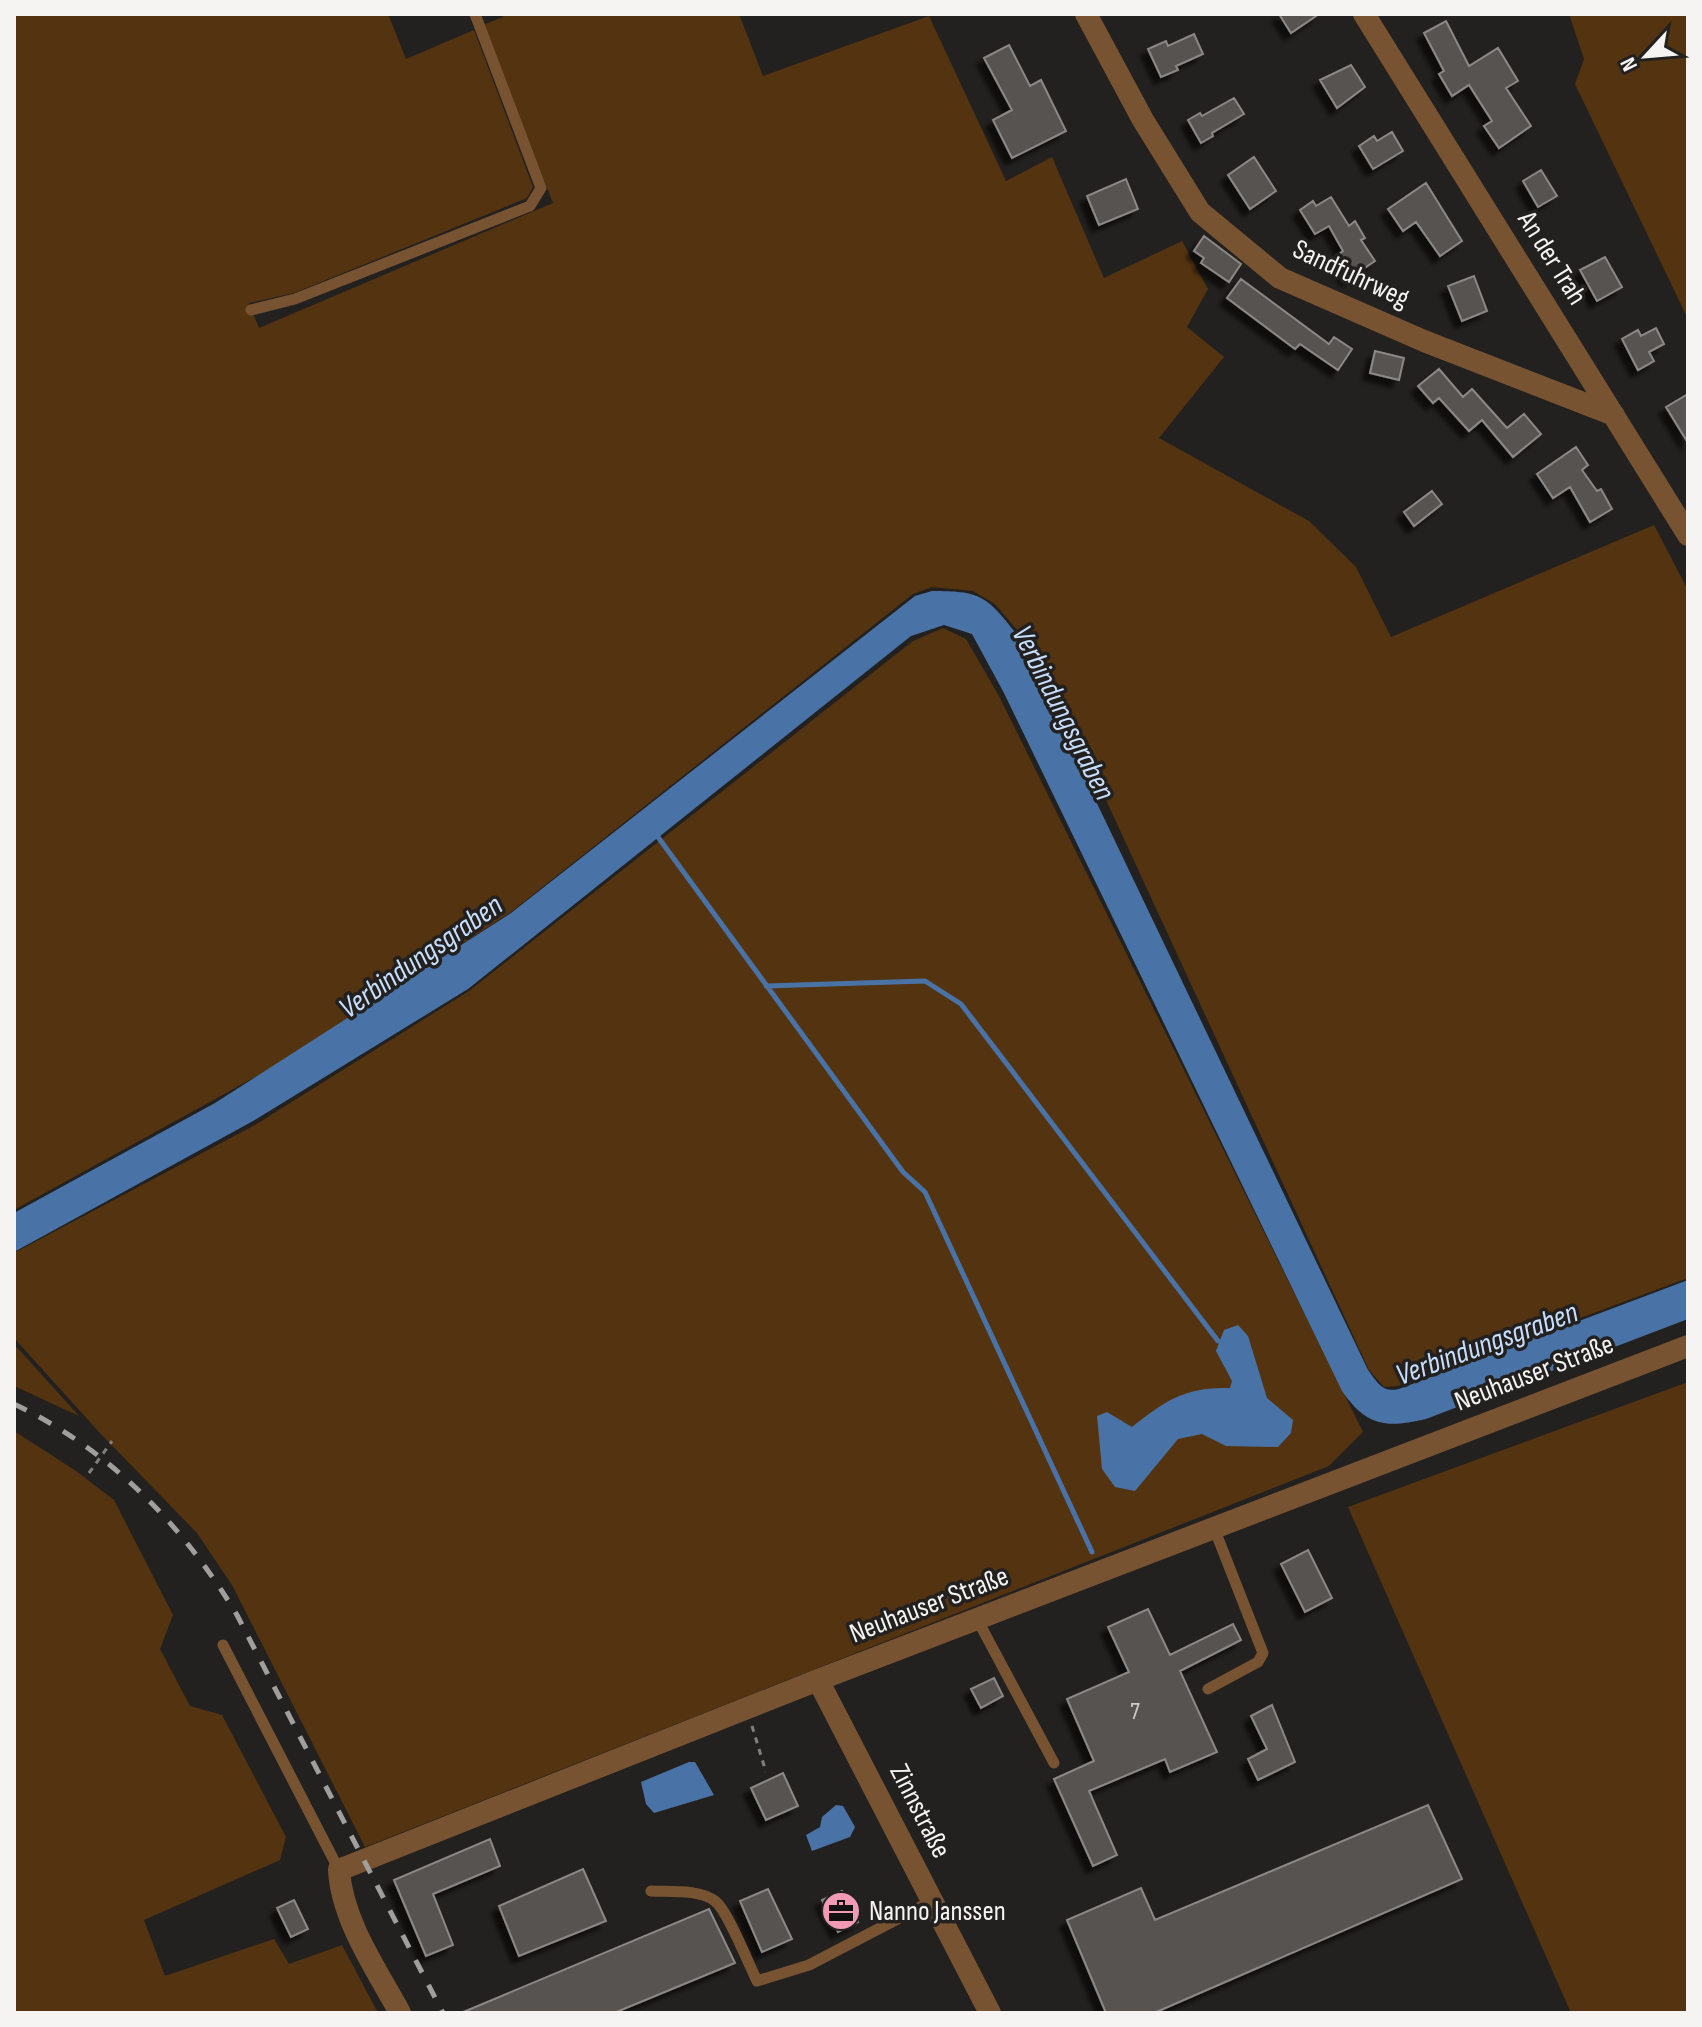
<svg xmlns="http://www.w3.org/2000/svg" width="1702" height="2027" viewBox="0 0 1702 2027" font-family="'Sofia Sans Condensed',sans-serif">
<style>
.green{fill:#543310}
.water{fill:#4973a6}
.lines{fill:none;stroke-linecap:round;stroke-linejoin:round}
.stream{stroke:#4973a6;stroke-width:5}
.building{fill:#565351;stroke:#8b8885;stroke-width:2;filter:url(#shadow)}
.path{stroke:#817f7d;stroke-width:3;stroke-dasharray:6 6;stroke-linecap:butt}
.service{stroke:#785332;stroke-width:11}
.minor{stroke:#785332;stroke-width:22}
.rail{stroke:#a19f9e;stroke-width:5;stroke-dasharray:14 14;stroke-linecap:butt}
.labels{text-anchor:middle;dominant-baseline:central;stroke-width:7;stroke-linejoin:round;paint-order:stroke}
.number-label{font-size:24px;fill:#ceccca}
.street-label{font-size:28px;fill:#f6f4f3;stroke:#23211f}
.poi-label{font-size:28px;fill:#f6f4f3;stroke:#23211f;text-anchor:start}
.water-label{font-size:30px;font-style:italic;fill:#c7dffd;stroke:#23211f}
</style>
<defs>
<filter id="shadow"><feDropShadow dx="-7" dy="7" stdDeviation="2" flood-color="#0009"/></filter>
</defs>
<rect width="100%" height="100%" fill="#23211f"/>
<!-- green -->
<path class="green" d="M14,14H388L406,59L474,30L533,187L527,198L294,293L249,303L259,328L553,203L483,25L503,17V14H739L763,76L929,16L1006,181L1052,157L1104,278L1182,241L1208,289L1187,327L1224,357L1159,438L1309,521L1356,567L1391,637L1654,525L1688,590V1278L1398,1386L1384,1387L1369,1370L1076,735L1017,630L995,604L973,591L932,587L913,594L511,912L268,1070L14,1210Z
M1569,14H1688V319L1575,84L1584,59Z
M943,628L966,639L999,696L1363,1432L1329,1466L365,1847L232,1585L197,1533L99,1432L14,1338V1253L255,1125L469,991L913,641Z
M14,1344L79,1416L14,1386Z
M1688,1382V2013H1571L1348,1507Z
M14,1431L76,1471L114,1500L173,1615L160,1649L190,1706L222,1715L286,1837L280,1860L144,1920L165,1976L274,1939L289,1964L342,1945L378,2013H14Z"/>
<!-- water -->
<path class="water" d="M932,591C979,591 986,595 1015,632L1368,1370C1377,1382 1382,1393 1399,1389L1688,1280V1319L1426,1419C1386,1428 1367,1427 1342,1391L1004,693L972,634L944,625L911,636L468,989L253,1121L14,1252V1213L215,1103L511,913L915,596Z
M1238,1325L1248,1336L1267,1398L1293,1420L1291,1433L1278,1447L1226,1446L1202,1434L1178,1439L1135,1491L1115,1487L1102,1469L1097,1416L1107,1412L1132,1427C1166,1400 1185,1387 1230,1388L1232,1381L1216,1351L1224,1330Z
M689,1762H695L714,1795L654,1813L646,1804L641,1782Z
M836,1805L843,1806L855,1827L850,1837L812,1851L806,1835L820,1827L822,1817Z"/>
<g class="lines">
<!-- stream -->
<path class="stream" d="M655,833L903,1172L925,1192L1092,1552
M766,986L925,981L961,1004L1218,1341"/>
</g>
<!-- building -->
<path class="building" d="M1279,14H1319L1291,33Z
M1446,21L1469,66L1498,48L1518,81L1506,88L1531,126L1499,148L1484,126L1492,121L1469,85L1452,96L1439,74L1444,71L1424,33Z
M1194,34L1203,54L1176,66L1178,70L1161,77L1148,49L1166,41L1168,46Z
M1009,45L1030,86L1041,80L1066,131L1012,158L993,120L1012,110L984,58Z
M1351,65L1365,87L1337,108L1320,80Z
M1234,98L1244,114L1212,133L1213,136L1201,143L1188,120L1200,113L1202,116Z
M1392,132L1403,151L1373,169L1359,146L1374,136L1377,141Z
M1254,157L1276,191L1250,209L1228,175Z
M1541,170L1557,196L1538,207L1523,181Z
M1126,179L1138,209L1099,225L1087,196Z
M1426,183L1462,241L1440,256L1416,222L1403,231L1388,209Z
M1331,197L1349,226L1355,221L1365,238L1361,240L1375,261L1348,279L1334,258L1343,251L1329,226L1315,234L1300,210L1313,201L1316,206Z
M1204,236L1241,264L1229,282L1201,263L1204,258L1194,251Z
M1605,257L1622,287L1597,301L1580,270Z
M1474,276L1487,311L1462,321L1448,286Z
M1241,279L1329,344L1334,337L1352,349L1338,370L1300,344L1295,349L1227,298Z
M1656,328L1664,344L1649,352L1654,361L1638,370L1622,339L1638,330L1641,336Z
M1375,351L1404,358L1399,380L1370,373Z
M1439,369L1463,397L1472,389L1507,428L1524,414L1541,434L1513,457L1482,420L1469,431L1439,398L1433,403L1418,386Z
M1688,394V443L1666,407Z
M1576,447L1588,465L1582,470L1597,491L1601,489L1612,509L1590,522L1570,487L1553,498L1537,474Z
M1432,491L1442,504L1414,526L1404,512Z
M1308,1550L1332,1598L1305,1612L1281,1564Z
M1148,1609L1170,1655L1233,1624L1241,1640L1180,1671L1217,1752L1170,1772L1165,1759L1089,1791L1117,1855L1093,1866L1054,1779L1094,1761L1067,1699L1129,1672L1108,1627Z
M994,1678L1003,1696L981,1708L971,1689Z
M1272,1705L1295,1762L1258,1780L1248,1759L1267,1749L1251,1716Z
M783,1773L798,1806L766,1820L751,1788Z
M1428,1805L1462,1879L1154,2013H1106L1067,1920L1141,1888L1155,1920Z
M490,1839L500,1866L433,1894L453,1945L426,1956L394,1880Z
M583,1869L606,1921L519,1956L499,1906Z
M768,1889L792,1939L762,1952L740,1901Z
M842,1891L858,1922L838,1932L822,1900Z
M294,1900L308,1929L291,1937L277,1908Z
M709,1909L735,1963L614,2013H461Z"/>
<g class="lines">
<!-- path -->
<path class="path" d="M89,1473L112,1441
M752,1726L766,1772"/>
<!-- service -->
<path class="service" d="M251,310L295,299L530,206L541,188L475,14
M977,1619L1054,1763
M223,1645L339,1870
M1208,1689L1258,1662L1263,1653L1214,1528
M651,1891C670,1892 699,1889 715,1901C728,1911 748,1963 757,1981L809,1965L932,1901"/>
<!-- minor -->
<path class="minor" d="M1086,14L1143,120L1200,212L1280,278L1424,341L1614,415
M1364,14L1688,535
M818,1680L990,2013
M400,2013C377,1970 342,1921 339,1870L818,1680L1688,1346"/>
<!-- rail -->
<path class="rail" d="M14,1404C109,1449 183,1525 237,1615L443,2013"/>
</g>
<!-- icons -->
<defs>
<symbol id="office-disc" viewBox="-11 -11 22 22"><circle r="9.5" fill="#f09ab4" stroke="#23211f"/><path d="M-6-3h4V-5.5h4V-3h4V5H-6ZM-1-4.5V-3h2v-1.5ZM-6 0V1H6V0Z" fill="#111"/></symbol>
</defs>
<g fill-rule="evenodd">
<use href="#office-disc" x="819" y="1889" width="44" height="44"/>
</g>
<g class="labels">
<!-- number labels -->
<g class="number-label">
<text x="1135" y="1711">7</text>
</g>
<!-- street labels -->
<g class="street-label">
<text transform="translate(1552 258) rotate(58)">An der Trah</text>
<text transform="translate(1351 274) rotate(25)">Sandfuhrweg</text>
<text transform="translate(1534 1373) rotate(-21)">Neuhauser Straße</text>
<text transform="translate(929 1605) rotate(-21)">Neuhauser Straße</text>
<text transform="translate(920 1811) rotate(63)">Zinnstraße</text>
</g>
<!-- poi labels -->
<g class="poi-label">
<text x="869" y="1911">Nanno Janssen</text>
</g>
<!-- water labels -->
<g class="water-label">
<text transform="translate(1063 713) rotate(63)">Verbindungsgraben</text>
<text transform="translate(421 957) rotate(-35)">Verbindungsgraben</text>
<text transform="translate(1487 1344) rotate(-20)">Verbindungsgraben</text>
</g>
</g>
<!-- border -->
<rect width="1702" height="2027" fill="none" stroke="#f6f4f3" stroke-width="32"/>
<!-- north arrow -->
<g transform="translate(1646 56) rotate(244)" stroke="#23211f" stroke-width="6" paint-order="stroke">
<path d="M0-6L14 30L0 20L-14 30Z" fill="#f6f4f3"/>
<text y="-12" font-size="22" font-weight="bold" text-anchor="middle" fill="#f6f4f3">N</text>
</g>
</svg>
